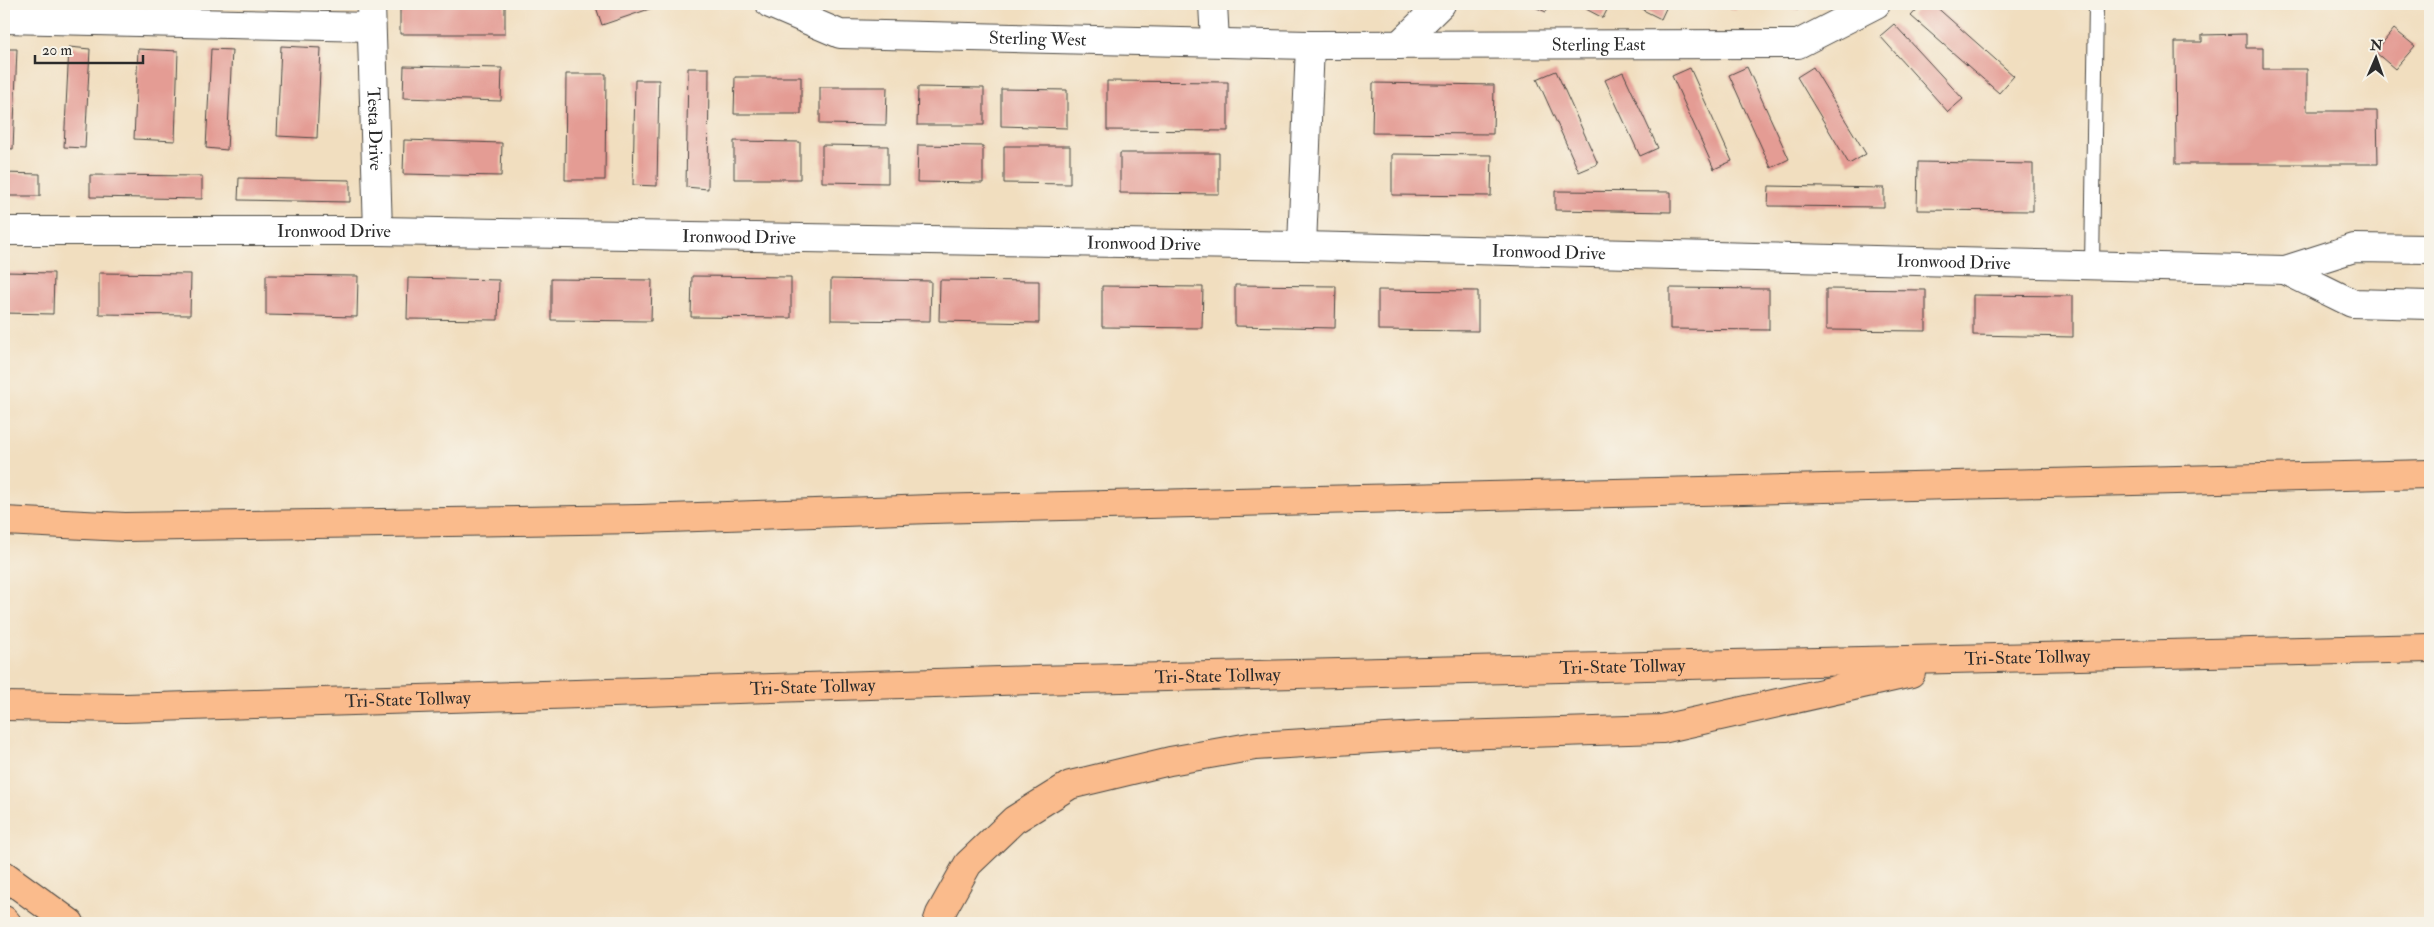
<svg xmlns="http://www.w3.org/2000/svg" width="2434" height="927" viewBox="0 0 2434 927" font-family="'IM FELL Double Pica',serif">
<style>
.building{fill:#e49c94}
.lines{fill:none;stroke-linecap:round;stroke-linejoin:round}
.lane-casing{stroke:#494641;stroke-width:16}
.street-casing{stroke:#494641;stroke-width:30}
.highway-casing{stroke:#494641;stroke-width:30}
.lane{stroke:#fff;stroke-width:14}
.street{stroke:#fff;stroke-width:28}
.highway{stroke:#fabb8c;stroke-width:28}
.labels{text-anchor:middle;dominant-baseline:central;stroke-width:5;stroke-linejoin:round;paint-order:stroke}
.street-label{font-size:18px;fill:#2b2b2b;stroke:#f7f3e8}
</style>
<rect width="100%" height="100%" fill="#f7f3e8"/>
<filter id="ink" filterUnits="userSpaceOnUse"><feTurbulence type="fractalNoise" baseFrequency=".02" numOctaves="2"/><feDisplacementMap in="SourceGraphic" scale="10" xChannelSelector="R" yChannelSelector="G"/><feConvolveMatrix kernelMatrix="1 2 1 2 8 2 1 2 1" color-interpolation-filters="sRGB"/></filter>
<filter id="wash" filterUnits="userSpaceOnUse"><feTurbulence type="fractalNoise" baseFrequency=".0096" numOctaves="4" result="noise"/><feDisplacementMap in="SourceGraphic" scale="20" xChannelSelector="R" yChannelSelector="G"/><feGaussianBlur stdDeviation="1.12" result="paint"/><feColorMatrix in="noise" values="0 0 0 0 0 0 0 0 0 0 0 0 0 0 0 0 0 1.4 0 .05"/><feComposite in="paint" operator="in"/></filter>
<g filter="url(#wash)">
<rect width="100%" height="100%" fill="#f1debf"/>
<g id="blocks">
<!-- building -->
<path class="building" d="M400,4H505V34H400Z
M595,4H664L602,25Z
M1528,4H1550L1546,12Z
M1588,4H1610L1603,18L1586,9Z
M1646,4H1668L1661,19L1643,10Z
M1721,4H1738L1735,10Z
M1778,4H1800L1798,10Z
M1922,4H1933L2014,76L1999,93L1911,16Z
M1894,24L1963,99L1948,112L1880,36Z
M2394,29L2415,46L2395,69L2375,52Z
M2246,34V48H2263V69H2307V111H2377L2378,164H2176L2175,42H2202V35Z
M281,46L321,48L317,138L277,136Z
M69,47L90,49L85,148L64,147Z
M4,49H17L13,149L4,148Z
M138,49L178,51L175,141L134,139Z
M211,49L232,50L227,150L206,148Z
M404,66L502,68L501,101L403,98Z
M1747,67L1789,159L1771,168L1729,75Z
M1813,67L1866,154L1849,164L1797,77Z
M688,68H709L708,189L686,187Z
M1690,68L1732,161L1714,169L1672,76Z
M1556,71L1598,164L1579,172L1537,79Z
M1623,72L1658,148L1640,156L1605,80Z
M566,74H606L605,180H565Z
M735,77H801V114H734Z
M635,80H659L657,186L633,185Z
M1107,81L1228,82V131L1107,130Z
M1373,83L1494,85L1493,134L1372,133Z
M820,87H887L886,125L820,124Z
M918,87L984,88V125H917Z
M1001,89L1067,90V128L1001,126Z
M404,140L502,143L501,176L403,174Z
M734,141L800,142V179H734Z
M822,145L888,146V183L822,182Z
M918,145L983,146V183L917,182Z
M1004,146H1070V184L1004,183Z
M1120,153H1219V194L1120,193Z
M1392,154L1492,155L1491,196L1392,195Z
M1918,162L2033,164V211L1917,210Z
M4,173L40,174V196H4Z
M90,175L202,176V199L90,197Z
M239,178L350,180V202L238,200Z
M1769,186L1884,188V207L1768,206Z
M1555,191L1671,192V212L1555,210Z
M4,272L54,273L53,314L4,313Z
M99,273L191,274L190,315L99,314Z
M266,275L358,276L357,317L266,315Z
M692,276L791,277V318L691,317Z
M408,278L499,280L498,320L407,319Z
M551,279L652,280L651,321L551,320Z
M831,279L931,281L930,321L831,320Z
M940,280L1039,281V323L939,321Z
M1235,285L1336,286L1335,328L1235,326Z
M1102,286L1203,287L1202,328L1102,327Z
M1670,288L1769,289V330L1670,329Z
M1826,289L1926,290V331L1826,330Z
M1378,290L1478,291V331L1378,330Z
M1973,295L2073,296V337L1973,335Z"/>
</g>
</g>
<g filter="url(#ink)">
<use href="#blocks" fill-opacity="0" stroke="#494641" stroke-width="1"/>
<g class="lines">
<defs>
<path id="lane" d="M2092,266L2096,4"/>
<g id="street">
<path id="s1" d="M371,4L378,231"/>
<path id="s2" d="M770,4L840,34L1310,45L1798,44L1876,4"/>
<path d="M1213,4L1215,41"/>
<path d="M4,19L371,27"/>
<path d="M1399,45L1441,4"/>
<path id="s3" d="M4,231H378L1302,246L2285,270L2354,248L2430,249"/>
<path d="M1302,246L1310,45"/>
<path d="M2285,270L2352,303L2430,305"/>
</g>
<g id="highway">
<path d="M4,521L125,527L640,519L931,509L2430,474"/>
<path id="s4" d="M4,706L125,708L1033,680L2430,648"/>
<path d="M4,875L70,923"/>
<path d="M4,920L7,923"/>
<path d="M937,923L940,914L968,864L1014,820L1070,785L1170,761L1255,746L1419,736L1662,729L1911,673"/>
</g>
</defs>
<!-- lane casing -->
<use href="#lane" class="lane-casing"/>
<!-- street casing -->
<use href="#street" class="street-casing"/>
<!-- highway casing -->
<use href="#highway" class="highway-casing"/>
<!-- lane -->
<use href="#lane" class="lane"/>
<!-- street -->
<use href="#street" class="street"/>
<!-- highway -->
<use href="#highway" class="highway"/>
</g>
</g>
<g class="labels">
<!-- street labels -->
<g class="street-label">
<text stroke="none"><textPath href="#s2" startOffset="274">Sterling West</textPath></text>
<text stroke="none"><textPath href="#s2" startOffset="835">Sterling East</textPath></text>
<text stroke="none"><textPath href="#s1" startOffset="125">Testa Drive</textPath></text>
<text stroke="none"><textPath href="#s3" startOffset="330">Ironwood Drive</textPath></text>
<text stroke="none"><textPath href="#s3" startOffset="735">Ironwood Drive</textPath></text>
<text stroke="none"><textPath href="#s3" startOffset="1140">Ironwood Drive</textPath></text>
<text stroke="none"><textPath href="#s3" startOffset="1545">Ironwood Drive</textPath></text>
<text stroke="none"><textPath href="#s3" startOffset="1950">Ironwood Drive</textPath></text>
<text stroke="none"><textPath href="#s4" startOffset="2024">Tri-State Tollway</textPath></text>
<text stroke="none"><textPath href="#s4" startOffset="1619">Tri-State Tollway</textPath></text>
<text stroke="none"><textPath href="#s4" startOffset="1214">Tri-State Tollway</textPath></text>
<text stroke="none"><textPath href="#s4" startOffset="809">Tri-State Tollway</textPath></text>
<text stroke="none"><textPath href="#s4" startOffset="404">Tri-State Tollway</textPath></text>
</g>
</g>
<!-- margin -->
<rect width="2434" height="927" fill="none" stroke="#f7f3e8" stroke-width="20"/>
<!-- north arrow -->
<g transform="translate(2376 58) rotate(2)" stroke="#f7f3e8" stroke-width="4" paint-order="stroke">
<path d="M0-4L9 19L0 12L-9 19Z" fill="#2b2b2b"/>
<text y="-8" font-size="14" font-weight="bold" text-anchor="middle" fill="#2b2b2b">N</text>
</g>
<!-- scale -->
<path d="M35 55v8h108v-8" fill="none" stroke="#2b2b2b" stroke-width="2.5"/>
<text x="42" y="55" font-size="15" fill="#2b2b2b" stroke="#f7f3e8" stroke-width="4" paint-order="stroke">20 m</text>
</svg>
